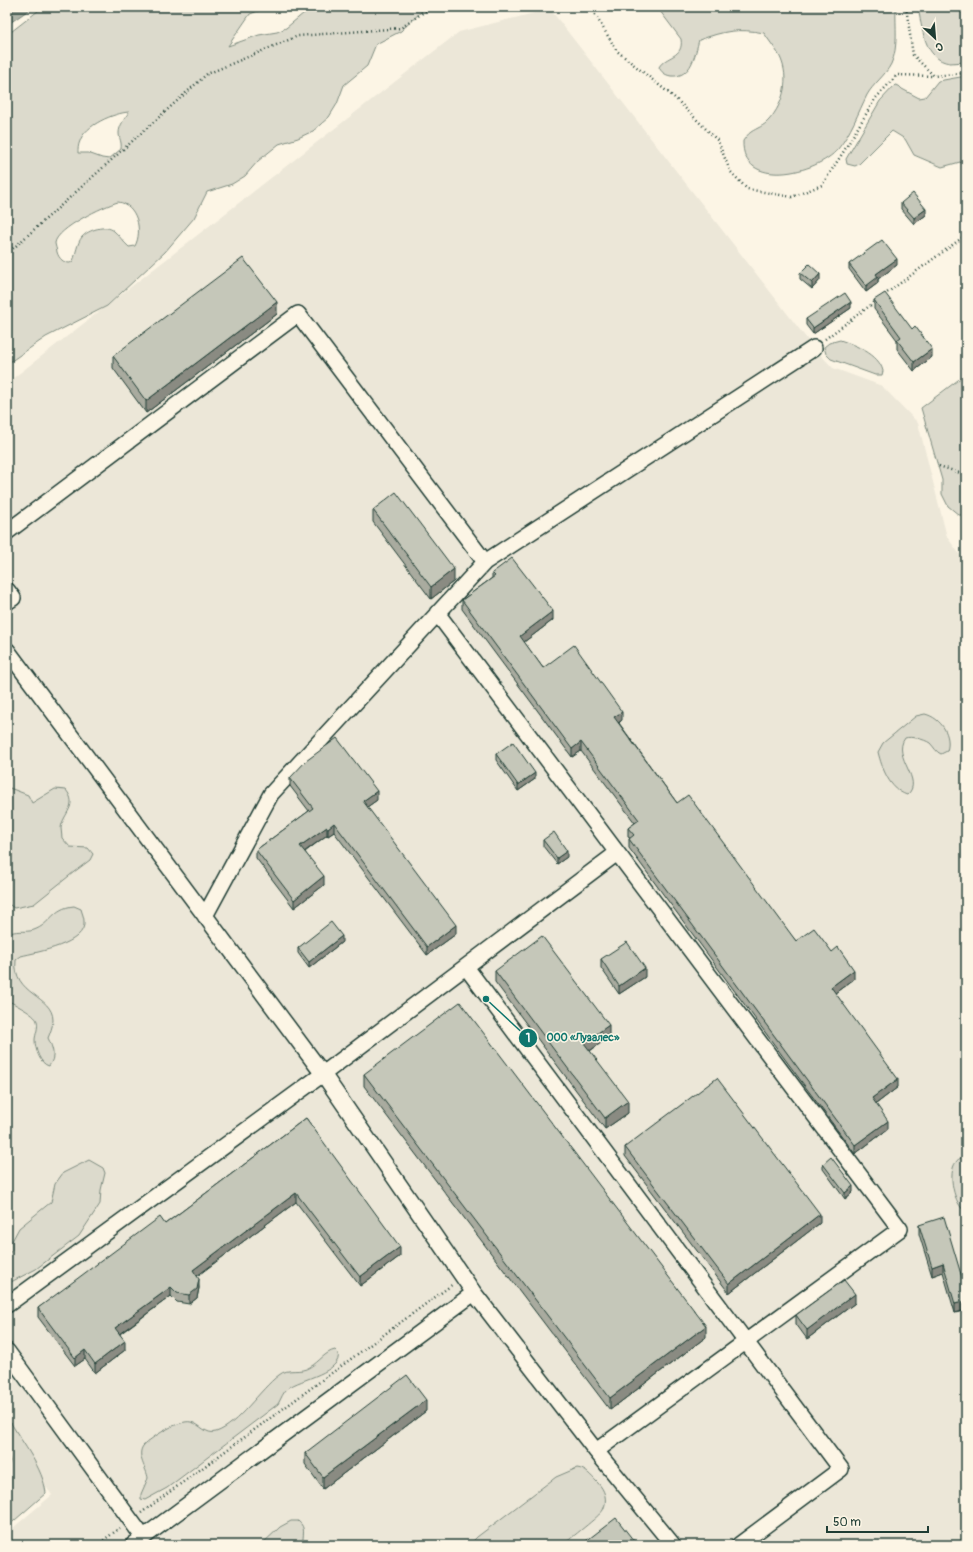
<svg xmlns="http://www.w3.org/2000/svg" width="973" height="1552" viewBox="0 0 973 1552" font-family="Pangolin,sans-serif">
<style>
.built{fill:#ece7d8}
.green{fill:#dcdacc;stroke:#7e8c80;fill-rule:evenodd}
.water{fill:#aeb3a7;stroke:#758479}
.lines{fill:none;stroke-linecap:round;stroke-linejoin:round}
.minor-casing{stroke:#1f3d34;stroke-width:18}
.path{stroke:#1f3d34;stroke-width:2.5;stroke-dasharray:1 3;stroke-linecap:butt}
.minor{stroke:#fcf5e5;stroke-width:15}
.wall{fill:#a9ab9f;stroke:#1f3d34}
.shaded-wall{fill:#8a8b82;stroke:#1f3d34}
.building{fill:#c5c7b9;stroke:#1f3d34}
.leader{fill:none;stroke:#0f766e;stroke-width:1.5}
.callout-dot{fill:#0f766e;stroke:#fcf5e5;stroke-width:1.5}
.mark-label{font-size:12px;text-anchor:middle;font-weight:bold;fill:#fff}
.callout-label{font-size:11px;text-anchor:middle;font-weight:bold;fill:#0f766e;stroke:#fcf5e5;stroke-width:3;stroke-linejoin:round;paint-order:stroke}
</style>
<rect width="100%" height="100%" fill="#fcf5e5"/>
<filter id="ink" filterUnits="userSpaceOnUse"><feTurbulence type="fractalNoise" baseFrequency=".025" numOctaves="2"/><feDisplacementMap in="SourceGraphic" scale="8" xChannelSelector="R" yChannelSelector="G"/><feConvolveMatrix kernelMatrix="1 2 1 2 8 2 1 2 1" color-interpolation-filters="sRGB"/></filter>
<g filter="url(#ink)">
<!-- built -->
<path class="built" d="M550,9L814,348L833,368L882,386L918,423L947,537L966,563V1545H7V1533L52,1495L7,1435V383L459,32Z"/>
<!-- green -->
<path class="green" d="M43,7H269L250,14L228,46L259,35L277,32L286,28L304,13L313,10L318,7H426L401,31L376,44L367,66L344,85L337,104L329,117L313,131L298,138L279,144L258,161L245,176L232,184L207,192L194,218L165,252L107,306L46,337L7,364V35ZM129,112C125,118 119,126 119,133C119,139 122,141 121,149L109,159L102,158L88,153H78C78,150 78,145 80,141C85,125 114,113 129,112ZM118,202C137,204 143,231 135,246L129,247C123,242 119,235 114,231C106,224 88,230 82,237C77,243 76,254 73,261L70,263C64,263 59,259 57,252C57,250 55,245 55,243C57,228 104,206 118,202Z
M657,7H896C895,25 899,47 891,64C885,76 873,84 867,95C858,113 851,133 838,149C817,174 741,191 743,141C745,138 748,134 751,132C757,128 764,126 769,120C784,103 790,78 780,57C776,49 769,41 764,33C738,28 724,31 699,40C695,54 692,78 671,76C665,75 661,72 659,67C666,55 684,58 681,39Z
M918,7H966V62C961,62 955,63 950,63C924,60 922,27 918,7Z
M966,76V167L960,162L942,167L914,155L905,139L892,131L859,164L855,166L847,164L846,159L880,101L895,85L899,86L902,89L919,98L925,97L938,81Z
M840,340C855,345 879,354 883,371L882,375H875L831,359L826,354L824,347L829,343Z
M966,374V515H959L948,506L942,494V480L921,408Z
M925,714C941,718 952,735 947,751L941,754C936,752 934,747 930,743C924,739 911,736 905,738C891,757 925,780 907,795C889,789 882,768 878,752L883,743L916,716Z
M7,787L28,795L32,803L55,789L66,790C79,806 63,813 61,828C61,831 62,835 62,838L70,847L88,848L93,854L90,860L74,872L34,904L14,908L7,903Z
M74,906L81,909C82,913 84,917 84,921C87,944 37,952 21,956L16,960C12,995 53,995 53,1020C53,1026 50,1033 48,1038C53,1048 56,1057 49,1066C40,1064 35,1049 35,1040C35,1035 39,1027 37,1021C35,1014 14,1004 7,1000V935C14,929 26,933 34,930C51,924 52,908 74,906Z
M961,1158L966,1159V1212C954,1205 947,1173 956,1162C957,1160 959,1159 961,1158Z
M89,1160L103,1168L105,1173L101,1190L100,1204L79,1236L36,1269L9,1283H7V1256L12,1250V1241L19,1228L51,1202L55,1184L63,1173Z
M335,1350L338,1353C343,1372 300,1379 288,1388C283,1392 281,1399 278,1404L167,1488L145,1500L141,1499V1494L148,1478C147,1469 136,1456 143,1446C150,1438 180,1419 191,1422C200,1424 206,1435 216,1432C238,1425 260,1389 279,1375C288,1367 300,1374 310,1367C319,1362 325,1352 335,1350Z
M11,1423C23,1444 43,1468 46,1493L7,1527V1470L10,1461L7,1452V1424Z
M577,1468C586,1469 591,1476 597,1482C605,1490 608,1500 603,1510C600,1516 569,1539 563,1545H469L477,1537L556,1477Z
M291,1521H298C307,1528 302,1535 303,1545H261L280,1527Z"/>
<!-- water -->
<path class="water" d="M7,7H33L7,25Z"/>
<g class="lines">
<defs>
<path id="minor" d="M7,532L298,314L485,562
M7,590L13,598L7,602
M437,613L900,1229L596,1451
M7,650L323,1074L474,1293L596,1451L673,1545
M205,916L271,794L485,562L814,348
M466,967L841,1469L739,1545
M7,1305L323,1074L617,853
M7,1351L143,1537
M133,1545L474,1293"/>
</defs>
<!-- minor casing -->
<use href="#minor" class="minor-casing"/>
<!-- path -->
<path class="path" d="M592,7L594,13L617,51L675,98L718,141L730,171L747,189L792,197L822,185L844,151L875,99L897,75L934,76
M906,7L913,55L934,76L966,73
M7,254L207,74L298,36L401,28L431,7
M884,295L966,235
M825,339L875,302
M939,466L966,475
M141,1513L453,1284
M97,1545L120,1528"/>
<!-- minor -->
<use href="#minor" class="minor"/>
</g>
<!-- wall -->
<path class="wall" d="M901,203L926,215L914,224L901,209Z
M849,264L897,265L878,279V283L866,292L849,269Z
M800,273L820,280L812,289L800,279Z
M874,300L932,357L914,371L897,349V340L874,309Z
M851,308L813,334L806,325V319Z
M277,314L146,413L113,368V356Z
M373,510L454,581L431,599L373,522Z
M492,573L553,620L524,642L543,668L622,720L619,723L677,803L796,941L832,952L854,979L835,993L898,1087L876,1104L888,1129L855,1154L629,848V839L630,838L628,837V828L635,823L581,751L572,757L462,609V600L492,578Z
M496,754L535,779L518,791L496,760Z
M290,778L377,800L367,807L456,934L427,955L334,832L328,836L327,835L305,852L324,885L294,908L256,858V850L309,811L290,786Z
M543,840L567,857L557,864L543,846Z
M342,942L309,968L298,953V948Z
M601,959L645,977L619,994L601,968Z
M495,971L609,1037L590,1051L628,1113L605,1129L495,982Z
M364,1074L706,1337L610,1410L364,1086Z
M306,1118L400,1256L360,1286L296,1202L197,1276L199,1288L197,1298L189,1304L177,1302L171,1296L120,1334L125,1350L95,1373L85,1359L75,1366L38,1317V1308L165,1224Z
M625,1147L820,1223L729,1293L625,1156Z
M823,1164L853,1192L845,1199L823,1169Z
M919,1225L966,1291V1310L955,1313L943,1272L932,1276L919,1234Z
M855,1303L807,1339L796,1324V1315Z
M426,1411L323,1489L305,1464V1453Z"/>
<!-- shaded-wall -->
<path class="shaded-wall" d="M926,209V215L914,224V218Z
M897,259V265L878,279V283L866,292V286L876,274Z
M820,274V280L812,289V283Z
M277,302V314L146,413V401Z
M851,302V308L813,334V328Z
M932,349V357L914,371V362Z
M454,569V581L431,599V587Z
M553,611V620L520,645V636Z
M622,712V720L614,726V717Z
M581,742V751L572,757V749Z
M535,773V779L518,791V785Z
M377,791V800L363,810V801Z
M334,823V832L328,836V828Z
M327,827V835L300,855V846Z
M567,851V857L557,864V858Z
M324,876V885L294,908V900Z
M456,925V934L427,955V947Z
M342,936V942L309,968V962Z
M645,968V977L619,994V986Z
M854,970V979L831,996V987Z
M609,1025V1037L584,1055V1043Z
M898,1079V1087L872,1107V1098Z
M628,1101V1113L605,1129V1118Z
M888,1121V1129L855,1154V1145Z
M853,1186V1192L845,1199V1193Z
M296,1193V1202L193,1279V1270Z
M820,1214V1223L729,1293V1284Z
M400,1247V1256L360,1286V1277Z
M943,1263V1272L932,1276V1267Z
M199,1279V1288L197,1298L189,1304V1295Z
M171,1287V1296L115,1337V1328Z
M855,1294V1303L807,1339V1330Z
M966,1301V1310L955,1313V1304Z
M706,1326V1337L610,1410V1398Z
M125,1341V1350L95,1373V1364Z
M85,1350V1359L75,1366V1358Z
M426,1400V1411L323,1489V1477Z
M634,1541V1545H629Z"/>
<!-- building -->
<path class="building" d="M913,193L926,209L914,218L901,203Z
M882,240L897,259L876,274L878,277L866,286L849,264Z
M243,258L277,302L146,401L113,356Z
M809,264L820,274L812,283L800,273Z
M845,293L851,302L813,328L806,319Z
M885,293L912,329L915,326L932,349L914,362L897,340L901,337L874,300Z
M396,492L454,569L431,587L373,510Z
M512,558L553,611L520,636L543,668L574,645L622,712L614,717L677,803L688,795L796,941L814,928L832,952L838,947L854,970L831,987L898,1079L872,1098L888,1121L855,1145L629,839L634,835L628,828L639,820L581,742L572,749L462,600L495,576L492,573Z
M337,738L377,791L363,801L456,925L427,947L334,823L328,828L327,827L300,846L324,876L294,900L256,850L313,808L290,778L306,761Z
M513,742L535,773L518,785L496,754Z
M554,832L567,851L557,858L543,840Z
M331,922L342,936L309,962L298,948Z
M542,936L609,1025L584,1043L628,1101L605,1118L495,971Z
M627,942L645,968L619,986L601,959Z
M460,1002L706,1326L610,1398L364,1074Z
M717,1078L820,1214L729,1284L625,1147Z
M306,1118L400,1247L360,1277L296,1193L193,1270L199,1279L197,1289L189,1295L177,1293L171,1287L115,1328L125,1341L95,1364L85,1350L75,1358L38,1308L160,1217L165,1224Z
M831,1157L853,1186L845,1193L823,1164Z
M944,1217L966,1291V1301L955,1304L943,1263L932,1267L919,1225Z
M844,1280L855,1294L807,1330L796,1315Z
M407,1375L426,1400L323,1477L305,1453Z
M616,1518L634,1541L629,1545H581Z"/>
</g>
<!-- callouts -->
<path class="leader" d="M486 999L528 1038"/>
<g class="callout-dot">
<circle cx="486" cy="999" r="4"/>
<circle cx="528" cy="1038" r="10"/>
</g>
<g class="mark-label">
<text x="528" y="1042">1</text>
</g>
<g class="callout-label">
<text x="583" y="1041">ООО «Лузалес»</text>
</g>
<!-- margin -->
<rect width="973" height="1552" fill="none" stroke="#fcf5e5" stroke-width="24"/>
<rect x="12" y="12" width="949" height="1528" fill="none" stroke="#1f3d34" stroke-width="1.5" filter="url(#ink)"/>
<!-- north arrow -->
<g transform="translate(935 38) rotate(154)" stroke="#fcf5e5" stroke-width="3" paint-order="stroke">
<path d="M0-3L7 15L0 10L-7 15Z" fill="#1f3d34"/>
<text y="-6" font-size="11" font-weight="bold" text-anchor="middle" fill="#1f3d34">С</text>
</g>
<!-- scale -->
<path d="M827 1526v6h101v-6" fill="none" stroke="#1f3d34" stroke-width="2"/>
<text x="833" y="1526" font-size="12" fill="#1f3d34" stroke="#fcf5e5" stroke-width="3" paint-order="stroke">50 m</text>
</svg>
